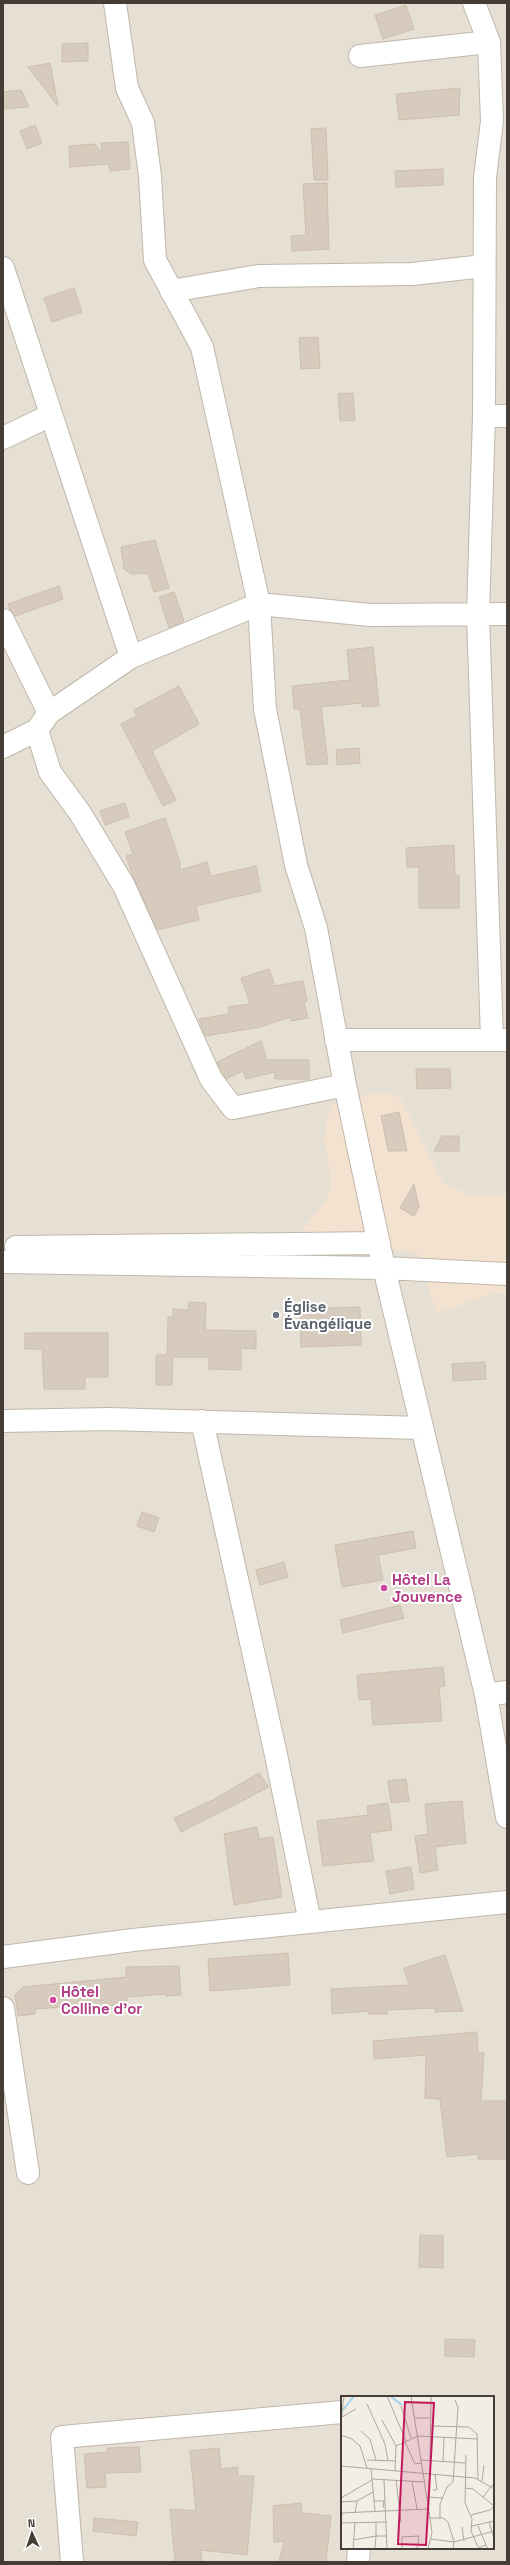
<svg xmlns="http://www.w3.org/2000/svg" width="510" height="2565" viewBox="0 0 510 2565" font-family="'Space Grotesk',sans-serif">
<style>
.residential{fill:#e6dfd3;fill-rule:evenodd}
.commercial{fill:#f4e2d0}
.building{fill:#d7cbbd;stroke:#cebfae}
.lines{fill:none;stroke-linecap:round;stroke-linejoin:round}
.street-casing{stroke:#c0b7ab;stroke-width:24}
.street{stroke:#fff;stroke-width:22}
.worship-dot{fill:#6b7280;stroke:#fff;stroke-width:1.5}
.hotel-dot{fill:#d1479c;stroke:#fff;stroke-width:1.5}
.labels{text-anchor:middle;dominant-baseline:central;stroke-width:4;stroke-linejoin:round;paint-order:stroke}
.worship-label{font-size:15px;font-weight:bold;fill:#5b616d;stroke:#fff;text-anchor:start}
.hotel-label{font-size:15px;font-weight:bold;fill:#b23c85;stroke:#fff;text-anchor:start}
.inset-river{fill:none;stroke:#a1d5ef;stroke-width:2}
.inset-road{fill:none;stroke:#ada79f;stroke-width:1}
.view{fill:#c2185b;fill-opacity:0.15;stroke:#c2185b;stroke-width:2}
.inset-edge{fill:none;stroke:#453d35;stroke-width:2}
</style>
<rect width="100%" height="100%" fill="#f2ede5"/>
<!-- residential -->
<path class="residential" d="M3,3H507V2562H3ZM342,2397H493V2548H342Z"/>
<!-- commercial -->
<path class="commercial" d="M374,1093H388L401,1099L443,1183L472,1196L507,1195V1294H493L437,1313L417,1252L331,1243L296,1236L326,1201L330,1188L329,1164L324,1143L327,1120L332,1105Z"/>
<!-- building -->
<path class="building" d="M406,5L414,29L383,39L375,15Z
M88,43V61L62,62V44Z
M50,63L58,106L28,67Z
M460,88L459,115L399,120L396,94Z
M21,90L29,107L3,109V92Z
M35,125L42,143L27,149L20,131Z
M326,128L328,180H314L311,129Z
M128,142L130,169L110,171L109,164L70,167L69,146L95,144L102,153L101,143Z
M443,169V185L396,187L395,171Z
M327,183L329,249L292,251L291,236L306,235L303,184Z
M74,288L82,312L52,322L44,298Z
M318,337L320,368L301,369L299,338Z
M353,393L355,420L340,421L338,394Z
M155,540L169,588L154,592L148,573L131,574L124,569L121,547Z
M59,586L63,599L15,616L10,610L8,604Z
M174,592L184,621L169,628L159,597Z
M373,647L379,706L362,707V703L321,707L328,764L307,765L300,709H294L292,686L350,680L347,650Z
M179,686L199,724L152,751L176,800L163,806L121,724L137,716L134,710Z
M359,748L360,763L337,765L336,750Z
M125,803L129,817L105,825L100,811Z
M165,818L180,862V870L207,862L211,876L256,866L261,891L196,906L199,920L157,930L133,876L126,856L133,854L125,832Z
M454,845L455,875H459V908H419V867H407L406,848Z
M269,969L275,986L303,981L307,1001L304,1002L308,1018L291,1021L290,1017L260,1027L205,1036L199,1019L229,1014L228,1007L250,1004L241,978Z
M261,1041L267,1060H309V1079H275V1072L246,1079L243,1071L226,1079L217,1062Z
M416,1069H450L451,1088L417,1089Z
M399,1112L407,1151H388L381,1116Z
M442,1136H459V1151H434Z
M414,1184L419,1207L414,1216L400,1208Z
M189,1302L206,1303L205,1330L256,1331V1349L241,1348V1370L209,1369V1357H173L172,1385H156V1355H167L168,1317H173V1309L188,1310Z
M360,1307L361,1345L301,1347L300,1309Z
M25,1333H108V1377H85V1389H44L42,1349H25Z
M485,1362L486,1379L453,1381L452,1364Z
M142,1512L159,1518L154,1532L137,1526Z
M413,1531L416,1548L378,1555L383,1580L342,1587L335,1545Z
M284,1562L288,1577L260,1585L256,1570Z
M400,1605L404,1618L343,1633L340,1620Z
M443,1667L445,1686L439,1687L442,1721L373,1725L371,1699L359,1700L357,1675Z
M259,1773L269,1787L181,1832L174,1818L213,1800Z
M406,1779L409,1801L391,1803L388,1781Z
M462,1801L466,1843L435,1847L438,1870L420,1873L415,1836L428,1834L425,1804Z
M388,1803L392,1830L370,1833L374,1861L323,1866L317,1821L368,1815L367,1806Z
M257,1827L259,1839L273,1837L282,1897L234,1905L224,1834Z
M411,1867L414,1889L390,1894L386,1871Z
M288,1953L290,1985L210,1991L208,1959Z
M445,1955L463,2011L435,2012V2008L387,2010V2014H369V2011L332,2014L331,1989L409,1985L404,1968Z
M179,1966L181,1995L166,1996L165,1994L127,1997V2001L117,2002V2005L78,2009L77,2006L35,2009V2014L18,2016L15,1995L23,1987L126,1977V1967Z
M477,2032L478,2052L484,2053L481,2101H507V2159H478V2154L447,2157L440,2099L425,2098L426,2055L374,2059L373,2041Z
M420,2235L443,2236V2268L419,2267Z
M445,2339L475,2340L474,2357L445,2356Z
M139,2447L141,2472L105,2473L106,2487L87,2488L84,2454L107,2452V2448Z
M219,2448L221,2469L238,2467V2476H254L247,2555L201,2550L202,2562H175L170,2509L196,2511L190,2451Z
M301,2503L302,2513L331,2516L326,2562H279L284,2541L274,2542L273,2506Z
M94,2518L138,2522L136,2536L93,2531Z"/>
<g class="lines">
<defs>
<path id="street" d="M115,3L127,88L143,123L150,176L155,260L202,347L259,604L265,709L296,865L316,928L345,1085L384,1268L486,1695L507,1817
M474,3L489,42L492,121L485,178L484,416L478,614L492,1040
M360,56L489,42
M3,268L131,657
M171,291L259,276L412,274L484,266
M484,416H507
M3,438L51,415
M3,620L49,713
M37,730L50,772L80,813L124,886L211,1079L233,1108L345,1085
M3,747L37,730L49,713L131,657L259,604L370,615L507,614
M336,1040H507
M16,1247L379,1243
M3,1262L384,1268L507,1274
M3,1421L109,1419L422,1428
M202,1421L276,1755L310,1922
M486,1695L507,1692
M3,1957L133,1940L507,1902
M3,2008L28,2173
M72,2562L62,2437L342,2412
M358,2562L359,2548"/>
</defs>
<!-- street casing -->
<use href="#street" class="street-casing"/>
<!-- street -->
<use href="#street" class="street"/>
</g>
<!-- markers -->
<circle class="worship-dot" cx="276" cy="1315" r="4"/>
<g class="hotel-dot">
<circle cx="384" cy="1588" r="4"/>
<circle cx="53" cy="2000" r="4"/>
</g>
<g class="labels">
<!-- worship labels -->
<g class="worship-label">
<text x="284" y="1306">Église<tspan x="284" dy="17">Évangélique</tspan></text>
</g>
<!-- hotel labels -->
<g class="hotel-label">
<text x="392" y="1579">Hôtel La<tspan x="392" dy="17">Jouvence</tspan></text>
<text x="61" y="1991">Hôtel<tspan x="61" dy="17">Colline d'or</tspan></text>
</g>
</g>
<!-- overview -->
<g transform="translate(341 2396)">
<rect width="153" height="153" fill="#f2ede5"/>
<path class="inset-river" d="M49,0L61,9M2,14L13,0"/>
<path class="inset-road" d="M46,0L65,45M70,0L89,122L91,137L87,153M26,8L44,48L47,65M60,10L70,42M1,21L15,13M73,22H90M41,24L55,50L54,75M0,26L3,0M90,30L128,31L136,38L137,83M20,35L29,43L35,64M0,39L11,43L19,50L26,72M64,46L74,68L80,67M55,50L77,40L136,43M125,59L124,107L131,123L130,135L137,151M26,64L54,65M80,64L124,67M89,65L90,0M102,66L103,42M0,70L134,82L153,93M30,73L34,115M31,83L84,86M43,84L46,153M55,84L60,126M71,85L76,113M141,85L143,69M124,92L132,93L153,110M92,94H96L94,78M86,101L102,102M142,101L153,87M0,102L31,84M33,105H43L42,112M0,106L16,105L32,96M0,117L88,113M14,117L16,105M130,119L149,114L153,110M89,122H102L107,126L113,146L112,153M99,122V108L106,91L112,86L117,11L114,4M35,126V140H46M148,126L153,142M0,127L46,126M131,130L153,125M137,130L145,149M0,131L1,117M121,131L123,145M90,143L113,146L153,135M12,144L35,140L34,153M12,153L14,126M61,153V141L78,140L76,153M135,153L145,149L147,153"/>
<path class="view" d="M64,6L93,7L85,149L57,148Z"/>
<rect width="153" height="153" class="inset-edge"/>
</g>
<!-- border -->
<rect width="510" height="2565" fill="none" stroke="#453d35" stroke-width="8"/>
<!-- north arrow -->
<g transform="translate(32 2533) rotate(357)" stroke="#ffffff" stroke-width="3" paint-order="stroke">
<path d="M0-3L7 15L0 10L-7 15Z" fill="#453d35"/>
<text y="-6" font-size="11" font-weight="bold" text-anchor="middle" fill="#453d35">N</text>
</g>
</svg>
